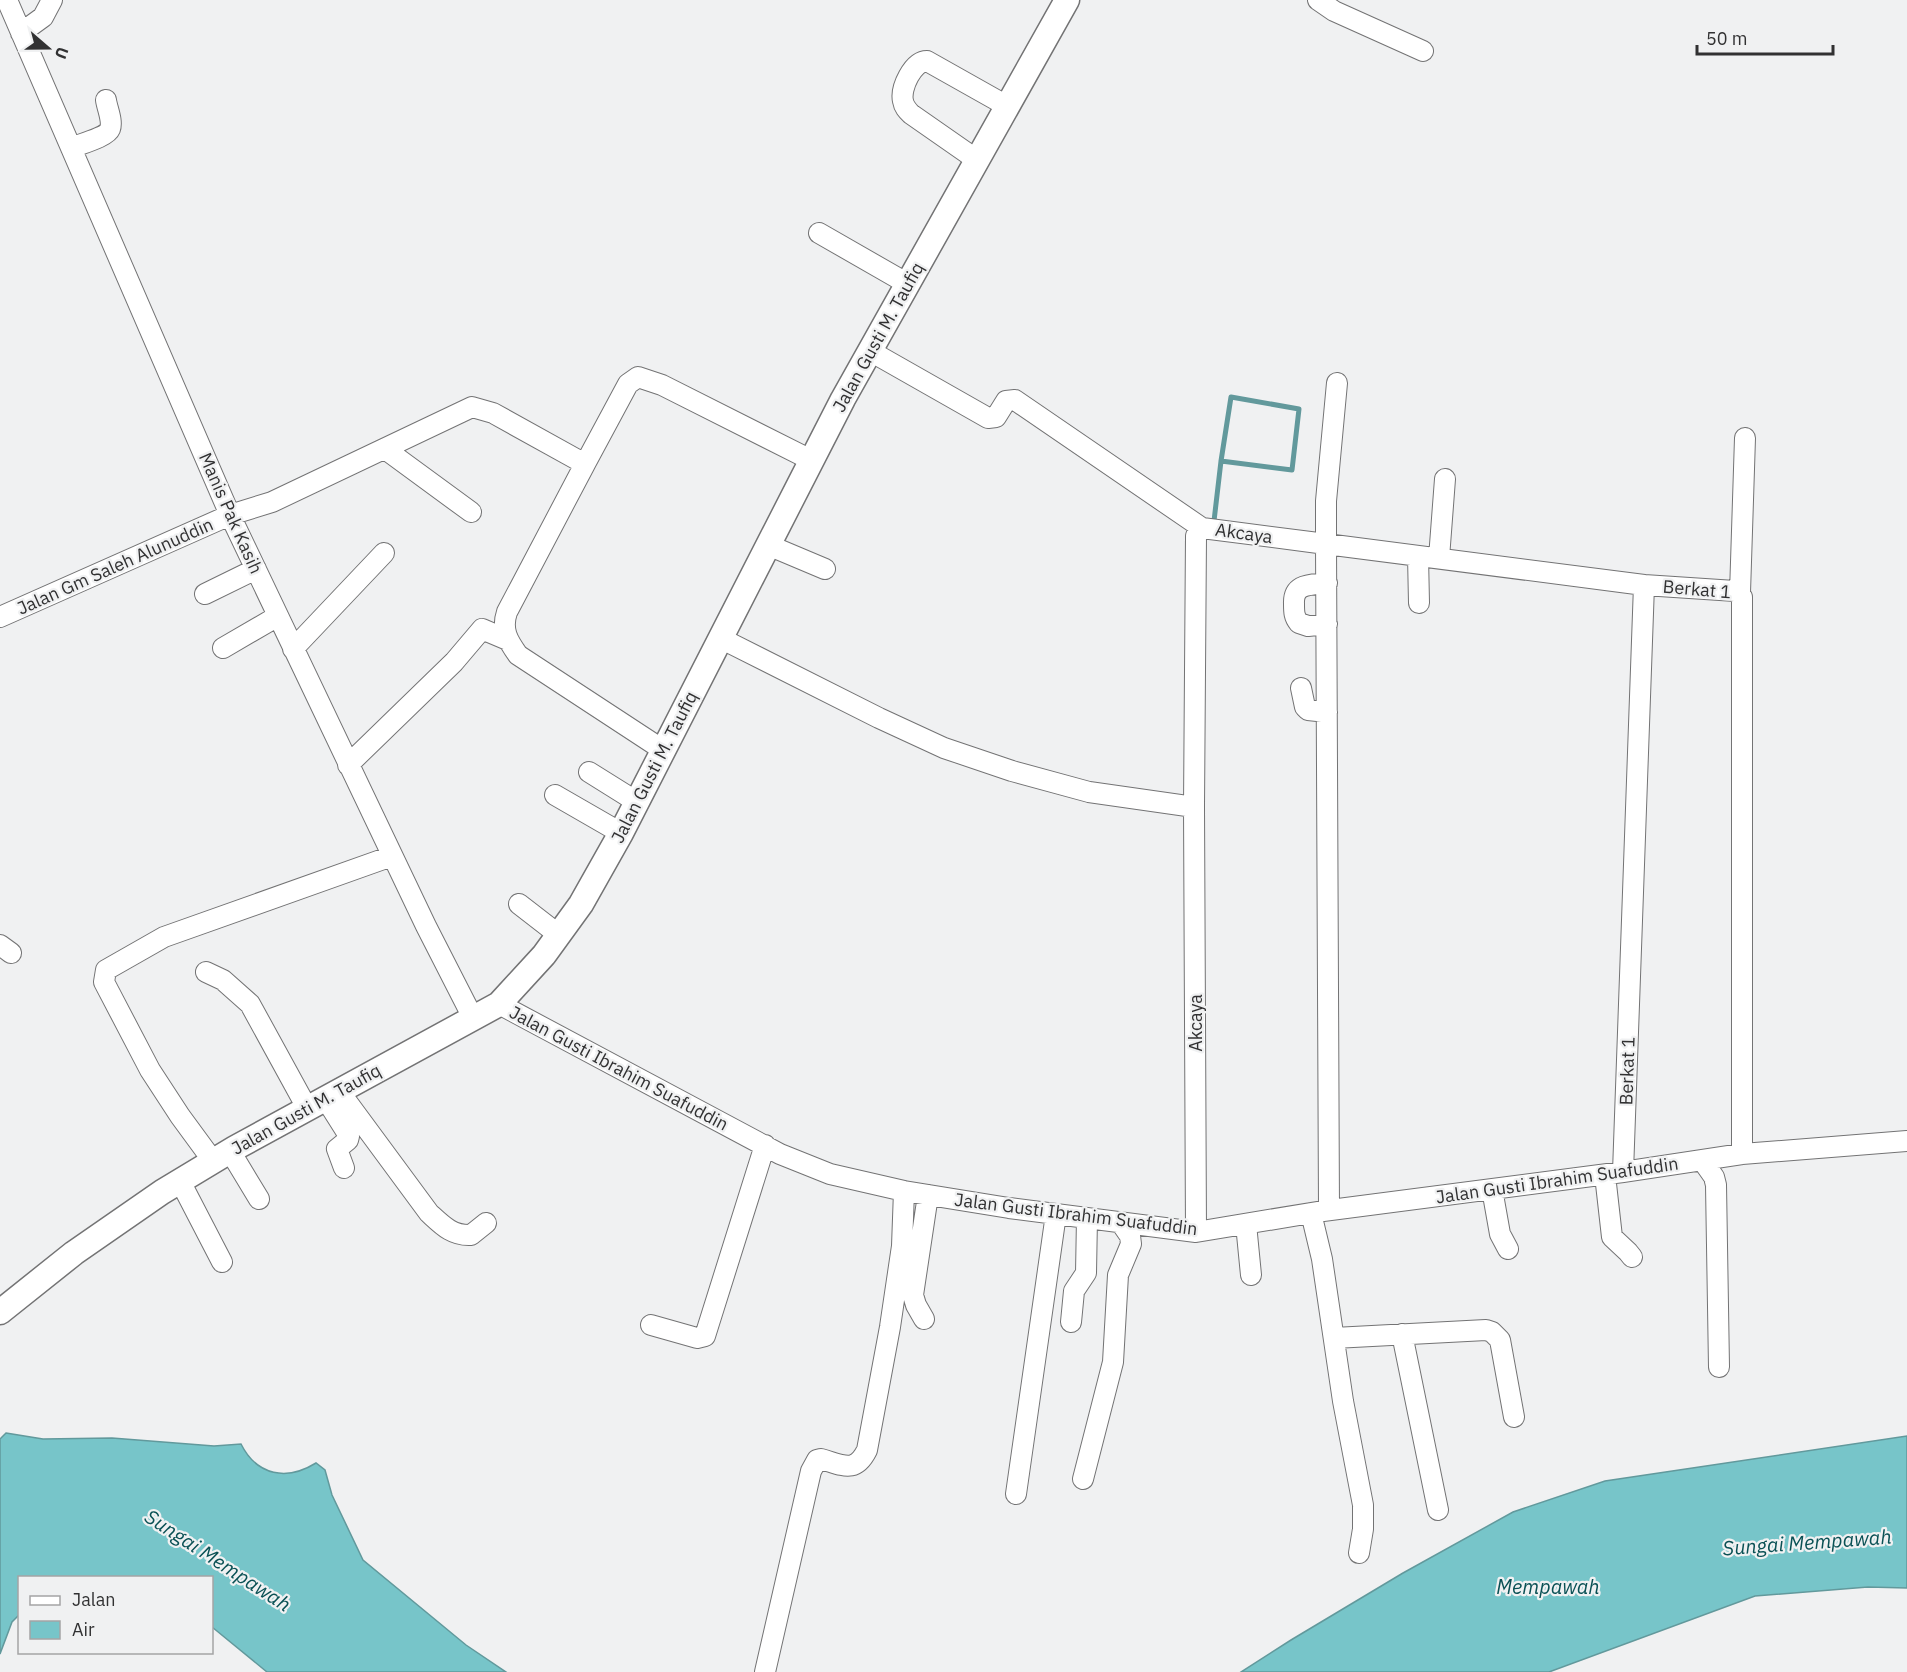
<svg xmlns="http://www.w3.org/2000/svg" width="1907" height="1672" viewBox="0 0 1907 1672" font-family="'IBM Plex Sans',sans-serif">
<style>
.water{fill:#77c5c9;stroke:#62999c;stroke-width:1.5}
.lines{fill:none;stroke-linecap:round;stroke-linejoin:round}
.stream{stroke:#62999c;stroke-width:5}
.minor-casing{stroke:#737374;stroke-width:22}
.major-casing{stroke:#737374;stroke-width:27}
.minor{stroke:#fff;stroke-width:20}
.major{stroke:#fff;stroke-width:24}
.labels{text-anchor:middle;dominant-baseline:central;stroke-width:4.5;stroke-linejoin:round;paint-order:stroke}
.street-label{font-size:18px;fill:#313132;stroke:#f0f1f2}
.water-label{font-size:20px;font-style:italic;fill:#0a5155;stroke:#f0f1f2}
</style>
<rect width="100%" height="100%" fill="#f0f1f2"/>
<!-- water -->
<path class="water" d="M6,1433L43,1439L112,1438L214,1446L241,1444C257,1476 287,1481 316,1463L325,1470L332,1495L363,1560L466,1645L506,1672H267L212,1627V1578H20L19,1615L12,1622L0,1654V1439Z
M1907,1436V1588L1868,1587L1755,1596L1549,1672H1241L1291,1640L1403,1573L1513,1512L1605,1481Z"/>
<g class="lines">
<!-- stream -->
<path class="stream" d="M1214,521L1221,461L1292,470L1299,409L1231,397L1221,461"/>
<defs>
<path id="minor" d="M7,0L230,515L426,926L473,1018
M1318,0L1334,11L1423,51
M21,33L43,17L52,0
M71,148C80,144 107,137 110,129C113,121 107,108 106,100
M977,160L911,114C907,110 904,107 903,101C900,88 913,61 927,61L1007,106
M819,233L908,284
M870,351L988,418L996,417L1006,401L1015,400L1202,528L1326,544L1329,1210
M1337,383L1326,501V544L1644,585
M385,449L471,512
M585,464L507,612C501,630 508,641 518,655L663,750
M768,545L825,569
M1418,556L1419,603
M1439,558L1445,479
M1327,583C1310,585 1293,583 1294,604C1294,612 1294,617 1299,623L1308,626L1327,624
M1740,593L1745,438
M205,594L256,569
M0,617L230,515L272,502L472,407L493,413L585,464L628,384L638,377L662,385L811,460
M720,638L879,718L944,748L1012,771L1089,792L1194,807
M223,648L278,616
M293,649L384,553
M1301,688L1305,707L1308,710L1327,712
M348,765L454,662L482,629L508,640
M589,772L637,802
M555,795L621,833
M519,904L559,935
M0,945L11,953
M206,972L223,980L250,1004L307,1108
M499,1004L780,1154L830,1174L904,1191L1009,1208L1196,1232L1323,1211L1623,1172L1742,1154L1907,1141
M339,1091L429,1213C442,1225 452,1236 471,1235L486,1223
M325,1098L349,1136L348,1140L337,1149L344,1168
M230,1151L259,1199
M1702,1160L1714,1177L1716,1185L1719,1367
M213,1161L180,1116L150,1070L104,982L106,970L164,937L392,856
M1623,1172L1644,585L1735,591L1742,597V1154
M1605,1175L1612,1237L1628,1252L1632,1257
M180,1181L222,1262
M1492,1189L1500,1234L1508,1249
M1311,1213L1322,1259L1343,1401L1363,1505V1529L1359,1553
M1246,1224L1251,1275
M1196,1232L1194,807L1196,536L1198,531L1202,528
M924,1319L916,1305L913,1295L928,1195
M1071,1322L1074,1291L1086,1273L1087,1218
M651,1325L697,1338L705,1336L765,1145
M1402,1334L1438,1510
M1334,1338L1486,1330L1492,1332L1500,1340L1514,1417
M1083,1479L1113,1362L1118,1275L1131,1244L1130,1236L1121,1223
M1016,1494L1056,1214
M765,1672L811,1471L817,1460L821,1459C843,1465 855,1474 867,1450L890,1327L902,1246L904,1191"/>
<path id="major" d="M0,1312L74,1253L162,1192L235,1148L499,1004L544,955L581,904L621,833L843,399L1067,0"/>
</defs>
<!-- minor casing -->
<use href="#minor" class="minor-casing"/>
<!-- major casing -->
<use href="#major" class="major-casing"/>
<!-- minor -->
<use href="#minor" class="minor"/>
<!-- major -->
<use href="#major" class="major"/>
</g>
<g class="labels">
<!-- street labels -->
<g class="street-label">
<text transform="translate(878 337) rotate(-61)">Jalan Gusti M. Taufiq</text>
<text transform="translate(231 513) rotate(66)">Manis Pak Kasih</text>
<text transform="translate(1244 533) rotate(8)">Akcaya</text>
<text transform="translate(115 566) rotate(-24)">Jalan Gm Saleh Alunuddin</text>
<text transform="translate(1697 589) rotate(5)">Berkat 1</text>
<text transform="translate(654 767) rotate(-63)">Jalan Gusti M. Taufiq</text>
<text transform="translate(1195 1023) rotate(-90)">Akcaya</text>
<text transform="translate(619 1068) rotate(28)">Jalan Gusti Ibrahim Suafuddin</text>
<text transform="translate(1627 1071) rotate(-88)">Berkat 1</text>
<text transform="translate(306 1109) rotate(-29)">Jalan Gusti M. Taufiq</text>
<text transform="translate(1557 1180) rotate(-8)">Jalan Gusti Ibrahim Suafuddin</text>
<text transform="translate(1076 1214) rotate(7)">Jalan Gusti Ibrahim Suafuddin</text>
</g>
<!-- water labels -->
<g class="water-label">
<text transform="translate(1807 1542) rotate(-4)">Sungai Mempawah</text>
<text transform="translate(218 1560) rotate(33)">Sungai Mempawah</text>
<text x="1548" y="1586">Mempawah</text>
</g>
</g>
<!-- legend -->
<rect x="18" y="1576" width="195" height="78" fill="#f0f1f2" stroke="#a4a4a5" stroke-width="1.5"/>
<rect x="30" y="1596" width="30" height="9" fill="#ffffff" stroke="#a4a4a5" stroke-width="1.5"/>
<text x="72" y="1606" font-size="18" fill="#313132">Jalan</text>
<rect x="30" y="1621" width="30" height="18" fill="#77c5c9" stroke="#a4a4a5" stroke-width="1.5"/>
<text x="72" y="1636" font-size="18" fill="#313132">Air</text>
<!-- north arrow -->
<g transform="translate(48 48) rotate(110)" stroke="#f0f1f2" stroke-width="4.5" paint-order="stroke">
<path d="M0-4.5L10 22L0 15L-10 22Z" fill="#313132"/>
<text y="-9" font-size="16" font-weight="bold" text-anchor="middle" fill="#313132">U</text>
</g>
<!-- scale -->
<path d="M1697 45v9h136v-9" fill="none" stroke="#313132" stroke-width="3"/>
<text x="1706" y="45" font-size="18" fill="#313132" stroke="#f0f1f2" stroke-width="4.5" paint-order="stroke">50 m</text>
</svg>
